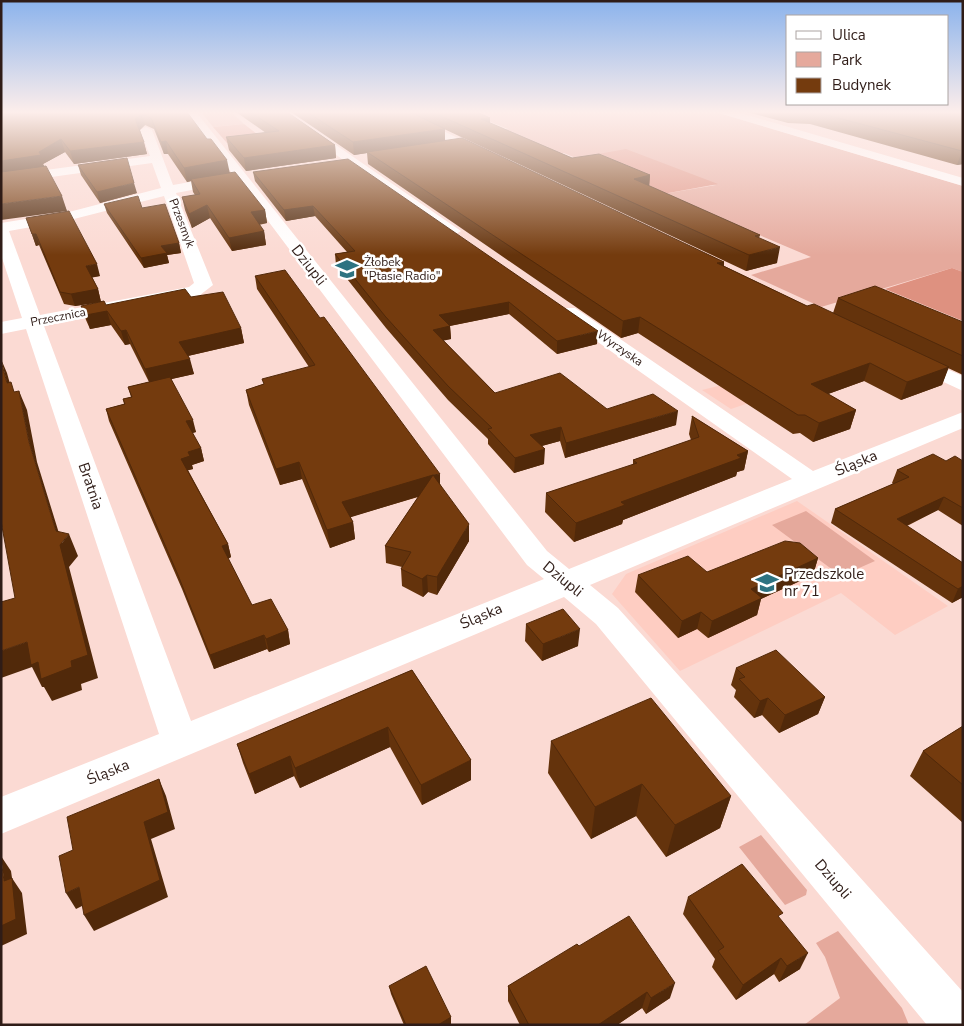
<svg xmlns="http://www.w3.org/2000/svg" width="964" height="1026" viewBox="0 0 964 1026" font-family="'Nunito Sans',sans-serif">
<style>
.built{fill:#fecdc2}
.green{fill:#e5a99c}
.forest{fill:#de9180}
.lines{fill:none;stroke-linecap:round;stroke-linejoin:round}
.minor{fill:#fff;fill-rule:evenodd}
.wall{fill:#64330c}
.shaded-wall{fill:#51290a}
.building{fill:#743b0e;stroke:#51290a}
.labels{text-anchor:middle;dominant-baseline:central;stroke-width:5;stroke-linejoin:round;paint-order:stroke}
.far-street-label{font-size:12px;fill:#2f1c17;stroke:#fff}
.far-poi-label{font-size:12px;fill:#2f1c17;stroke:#fff;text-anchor:start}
.street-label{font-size:15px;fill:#2f1c17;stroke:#fff}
.poi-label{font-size:15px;fill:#2f1c17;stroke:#fff;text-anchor:start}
</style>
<rect width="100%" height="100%" fill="#fbdad3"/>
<!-- built -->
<path class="built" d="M810,382L731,409L702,390L722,385Z
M797,501L948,606L895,635L841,593L680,671L612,594L626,574Z"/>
<!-- green -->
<path class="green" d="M205,112H231L244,124L213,127L202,113Z
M467,112H716L963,186V272L952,268L821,307L751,275L811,257L663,194L716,185L576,158L564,153L525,159L515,154L501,157L459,136L508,129Z
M806,511L875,561L841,576L772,525Z
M761,835L807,890L806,895L785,905L739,847Z
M838,931L902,1008L909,1025H804L840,998L825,957L816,943Z"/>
<!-- forest -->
<path class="forest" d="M244,124L262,138L227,143L213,127Z
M626,149L718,184L663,194L576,158Z
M952,268L963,272V321L885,289Z"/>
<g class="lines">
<!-- minor -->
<path class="minor" d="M186,112H196L547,551L569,569L792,479L561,316L558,312L561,308H575L813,471L963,412V428L590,585L618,608L963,992V1025H927L596,624L564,597L1,834V797L159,734L26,329L1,334V322L22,318L1,255V223L69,212L161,188L152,163L1,184V176L150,156L140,130L146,127L152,130L173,185L229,175L236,179L229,183L176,193L213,285L200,295L194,296L44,326L191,721L544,579L527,565ZM164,196L194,283L189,287L40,315L9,231L70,220Z
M276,112H288L461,231L453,236L447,234Z
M392,112H405L494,156L488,160L484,159Z
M721,112H737L963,178V186L722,114Z
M912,354L963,376V391L905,364L901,360L905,356Z"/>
</g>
<!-- wall -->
<path class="wall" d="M1,112H187L230,173L265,210L267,223L259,225L264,231L266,245L232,251L210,218L192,228L185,210L182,197L195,195L193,192L191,181L187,182L168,154H164L154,129L145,125L140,130L147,154L74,164L65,152L43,164L67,211Z
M236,112H287L335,145L336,158L246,171L229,150L226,137L266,133Z
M291,112H477L490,118V123L572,158L650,175L649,186L760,235L759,238L777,263L746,271L442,128L445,141L724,262V266L807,306L833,313L838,298L963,322V375L948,368L942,385L901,400L864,381L828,394L856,410L850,429L813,442L800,433L793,434L638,333L621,338L368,164L367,153L354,155Z
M747,112H963V164L957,165L810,124L788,123Z
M78,165L137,193L100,203L81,175Z
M253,172L597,344L557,354L509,314L450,326L451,339L443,340L495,393L607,409L676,425L565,458L560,441L542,446L544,464L514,473L488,444V439L448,400L386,328L336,265L335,254L347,252L315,216L286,221L255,181Z
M104,204L142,208L179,243L181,253L167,255L169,263L144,268L107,213Z
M26,218L100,276L92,277L98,289L101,302L75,306L64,304L39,245L36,246Z
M255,276L440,484L469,541L437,595L428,592L423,597L402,586L401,569L402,567L386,563L385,546L418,497L350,517L353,522L355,539L330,548L302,479L280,485L249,405L246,390L264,384L309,367L257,289Z
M191,297L241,328L244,343L188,356L194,374L171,379L196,432L192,433L201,448L204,461L192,465L193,469L188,470L228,544L231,557L228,559L252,605L288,630L290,644L269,652L267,649L214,669L182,589L109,421L106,409L124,404L123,399L131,397L128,387L149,382L130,344L125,345L111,325L90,329L86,320L81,306L106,305Z
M692,416L748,451L744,470L737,472L736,476L623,520L622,524L574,542L545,512L546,493L633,465V460L691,440L689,434Z
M946,461H963V526L938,510L907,526L963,563V597L952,603L831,523L835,509L893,484L892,483L897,470Z
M818,558L813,575L761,599L757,615L708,638L697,629L678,638L635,592L638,575L707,572Z
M526,624L578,646L542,661L525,641Z
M736,668L825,697L818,714L779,733L762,715L754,718L734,697L736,690L731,685Z
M412,670L471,760V780L422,805L390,747L300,788L294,776L255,794L243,763L237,744Z
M963,726V823L910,776L923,751Z
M551,741L731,796L720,828L666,857L636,816L591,839L548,773Z
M688,897L780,919L800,969L779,982L774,974L736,1000L712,967L715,959L683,914Z
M579,946L670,998L646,1014L642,1008L617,1025H520L508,1001V986Z
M389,986L451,1017V1024L404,1025L391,994Z"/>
<!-- shaded-wall -->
<path class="shaded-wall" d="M142,114L145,125L138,131L135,119Z
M490,118V129L481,119Z
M445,129V141L367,152V153L354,155L353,142Z
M61,139L65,152L43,164L45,168L1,175V161L39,152Z
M166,141L168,154H164L161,142Z
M144,142L147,154L74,164L70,151Z
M335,145L336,158L246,171L244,158Z
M962,151H963V164L957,165Z
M227,160L230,174L191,179V181L187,182L184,168Z
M650,175L649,188L634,179Z
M134,183L137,193L100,203L97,192Z
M62,196L67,211L1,220V204Z
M207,205L210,218L192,228L189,214Z
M313,206L315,216L286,221L284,210Z
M265,210L267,223L253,225L251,212Z
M264,231L266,245L232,251L229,238Z
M32,234H36L39,245L36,246Z
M179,243L181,253L167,255L169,263L144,268L141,258L161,246Z
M780,247L777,263L746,271L749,255Z
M724,262L722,277L717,263Z
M97,264L100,276L90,278L86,266Z
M98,289L101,302L75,306L71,294Z
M509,302V314L439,328V315Z
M107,311L111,325L90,329L86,315Z
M640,317L638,333L621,338L623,321Z
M450,326L451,339L433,343V330Z
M241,328L244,343L183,357L179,342Z
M126,330L130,344L125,345L121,331Z
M598,331L597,344L557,354V341Z
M1,359L7,373L15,402L7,383Z
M190,359L194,374L150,384L145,369Z
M870,363L864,381L806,402L811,384Z
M949,367L942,385L901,400L907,382Z
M19,391L27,410L37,462L62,543L69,534L78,556L69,567L98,678L81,684L82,690L52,701L44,687H42L32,667L1,678V651L27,642L71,661L56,531L29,442Z
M856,410L850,429L813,442L819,423Z
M678,411L676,425L565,458L566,443Z
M193,420L196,432L189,434L186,421Z
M561,427L560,441L530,449V435Z
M201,448L204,461L192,465L193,469L185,471L181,459L188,452Z
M545,449L544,464L514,473L515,458Z
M748,451L744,470L737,472L736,476L623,520L622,524L574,542L576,523L621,502Z
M299,462L302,479L280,485L276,469Z
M440,474V490L433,475Z
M433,475V492L345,519L342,502Z
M944,497L938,510L891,533L897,519Z
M353,522L355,539L330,548L327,530Z
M469,524V541L437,595V577Z
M228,544L231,557L225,560L222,546Z
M818,558L813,575L761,599L757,615L708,638L712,621L751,589Z
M427,575L428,592L423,597L422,579Z
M963,586V597L952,603L958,589Z
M701,612L697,629L678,638L682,621Z
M580,629L578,646L542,661L543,644Z
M288,630L290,644L269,652L266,639Z
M264,635L267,649L214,669L210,655Z
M825,697L818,714L779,733L785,715Z
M768,698L762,715L754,718L760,701Z
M388,727L390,747L300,788L295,768Z
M290,756L294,776L255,794L249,774Z
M471,760V780L422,805L421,785Z
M159,779L166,796L175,829L151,839L168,897L94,931L84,915L144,822Z
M642,784L636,816L591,839L595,807Z
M731,796L720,828L666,857L675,825Z
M1,856L11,871L12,878L22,893L27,934L1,946V926L4,881Z
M79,887L88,903L76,909L66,893Z
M808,953L800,969L779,982L787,966Z
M781,958L774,974L736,1000L743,985Z
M675,983L670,998L646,1014L651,998Z
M647,992L642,1008L617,1025H598Z
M451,1017V1024L438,1025Z"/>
<!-- building -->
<path class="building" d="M1,112H187L207,139H211L227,160L184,168L166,141L161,142L151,118L142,114L135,119L144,142L70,151L61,139L39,152L41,155L1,161Z
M250,112H287L335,145L244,158L226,137L279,131Z
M307,112H410L445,129L353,142Z
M432,112H477L490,118L481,119L572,158L599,154L650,175L634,179L760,235L755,236L780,247L749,255Z
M816,112H963V151H962Z
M462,138L724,262L717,263L807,306L814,304L949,367L907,382L870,363L811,384L856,410L819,423L805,415H798L640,317L623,321L367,152Z
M127,158L134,183L97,192L78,165Z
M348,159L598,331L557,341L509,302L439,315L450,326L433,330L495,393L560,373L607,409L653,394L678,411L566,443L561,427L530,435L545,449L515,458L488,429L492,428L448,386L385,316L335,254L355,251L313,206L284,210L253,172Z
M46,166L62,196L1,204V172Z
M235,172L265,210L251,212L264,231L229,238L207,205L189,214L182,197L200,194L191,179Z
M138,196L142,208L165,204L179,243L161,246L167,253L141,258L104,204Z
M69,211L97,264L86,266L98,289L71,294L60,292L36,234H32L26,218Z
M285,270L320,318L324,317L440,474L433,475L469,524L437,577L427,575L422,579L401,569L411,552L385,546L433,475L342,502L353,522L327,530L299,462L276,469L246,390L264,384L262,379L315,365L255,276Z
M875,286L963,322V356L838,298Z
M185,289L191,297L223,292L241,328L179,342L190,359L145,369L126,330L121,331L107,311L86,315L81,306L104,301L106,305Z
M1,361L7,383L11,382L14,392L19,391L29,442L56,531L69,534L60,545L88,655L71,661L72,667L41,679L38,662L31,665L27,642L1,651V602L15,598L1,521Z
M170,377L193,420L186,421L201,448L188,452L190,456L181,459L228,544L222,546L252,605L271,599L288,630L266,639L264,635L210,655L178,575L106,409L125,404L123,399L132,397L128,387Z
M692,416L748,451L737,455L741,458L621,502L625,505L576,523L546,493L637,463L633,460L699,437Z
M933,454L946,461L955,456L963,461V508L944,497L897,519L963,563V586L958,589L835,509L909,477L897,470Z
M785,541L800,543L818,558L751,589L762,598L712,621L701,612L682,621L638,575L688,556L707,572Z
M563,609L580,629L543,644L526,624Z
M776,650L825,697L785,715L768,698L760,701L739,679L745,677L736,668Z
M412,670L471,760L421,785L388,727L295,768L290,756L249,774L237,744Z
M651,698L731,796L675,825L642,784L595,807L551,741Z
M963,726V785L923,751Z
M159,779L168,812L144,822L160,880L84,915L79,887L66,893L59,856L73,850L67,817Z
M1,859L4,881L12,878L16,919L1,926Z
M742,864L783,913L778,916L808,953L787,966L781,958L743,985L718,951L724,947L688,897Z
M629,916L675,983L651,998L647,992L598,1025H529L508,986L577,944L579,946Z
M426,966L451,1017L438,1025H406L389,986Z"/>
<!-- sky -->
<linearGradient id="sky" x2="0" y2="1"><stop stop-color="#8bb3ec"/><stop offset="0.44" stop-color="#fdeeeb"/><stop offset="1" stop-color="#fdeeeb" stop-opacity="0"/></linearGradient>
<rect width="964" height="255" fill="url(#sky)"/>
<!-- icons -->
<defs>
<symbol id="school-bare" viewBox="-9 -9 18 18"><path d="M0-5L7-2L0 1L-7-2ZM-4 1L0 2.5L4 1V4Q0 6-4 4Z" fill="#2d7381" stroke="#fff" stroke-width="2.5" paint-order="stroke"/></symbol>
</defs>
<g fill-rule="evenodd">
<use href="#school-bare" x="331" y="253" width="32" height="32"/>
<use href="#school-bare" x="751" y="567" width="32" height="32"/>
</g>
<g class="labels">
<!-- far-street labels -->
<g class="far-street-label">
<text transform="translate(182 223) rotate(69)">Przesmyk</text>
<text transform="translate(58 317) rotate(-11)">Przecznica</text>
<text transform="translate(620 348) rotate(35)">Wyrzyska</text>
</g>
<!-- far-poi labels -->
<g class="far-poi-label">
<text x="364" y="262">Żłobek<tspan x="364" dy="14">"Ptasie Radio"</tspan></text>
</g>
<!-- street labels -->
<g class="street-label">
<text transform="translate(309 265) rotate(52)">Dziupli</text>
<text transform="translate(856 463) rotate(-23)">Śląska</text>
<text transform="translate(91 486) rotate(71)">Bratnia</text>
<text transform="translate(563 579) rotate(39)">Dziupli</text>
<text transform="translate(481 616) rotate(-23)">Śląska</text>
<text transform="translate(108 772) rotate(-22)">Śląska</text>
<text transform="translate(833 879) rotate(49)">Dziupli</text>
</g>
<!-- poi labels -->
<g class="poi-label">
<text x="784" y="574">Przedszkole<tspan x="784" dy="17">nr 71</tspan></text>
</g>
</g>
<!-- border -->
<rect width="964" height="1026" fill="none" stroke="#2f1c17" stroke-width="5"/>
<!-- legend -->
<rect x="786" y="15" width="162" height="90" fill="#ffffff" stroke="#aca4a2"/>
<rect x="796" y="31" width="25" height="8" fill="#ffffff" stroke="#aca4a2"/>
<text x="832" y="40" font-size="15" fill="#2f1c17">Ulica</text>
<rect x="796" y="52" width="25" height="15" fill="#e5a99c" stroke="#aca4a2"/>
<text x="832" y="65" font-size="15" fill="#2f1c17">Park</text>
<rect x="796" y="78" width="25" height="15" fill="#743b0e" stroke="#aca4a2"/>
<text x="832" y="90" font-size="15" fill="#2f1c17">Budynek</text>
</svg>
